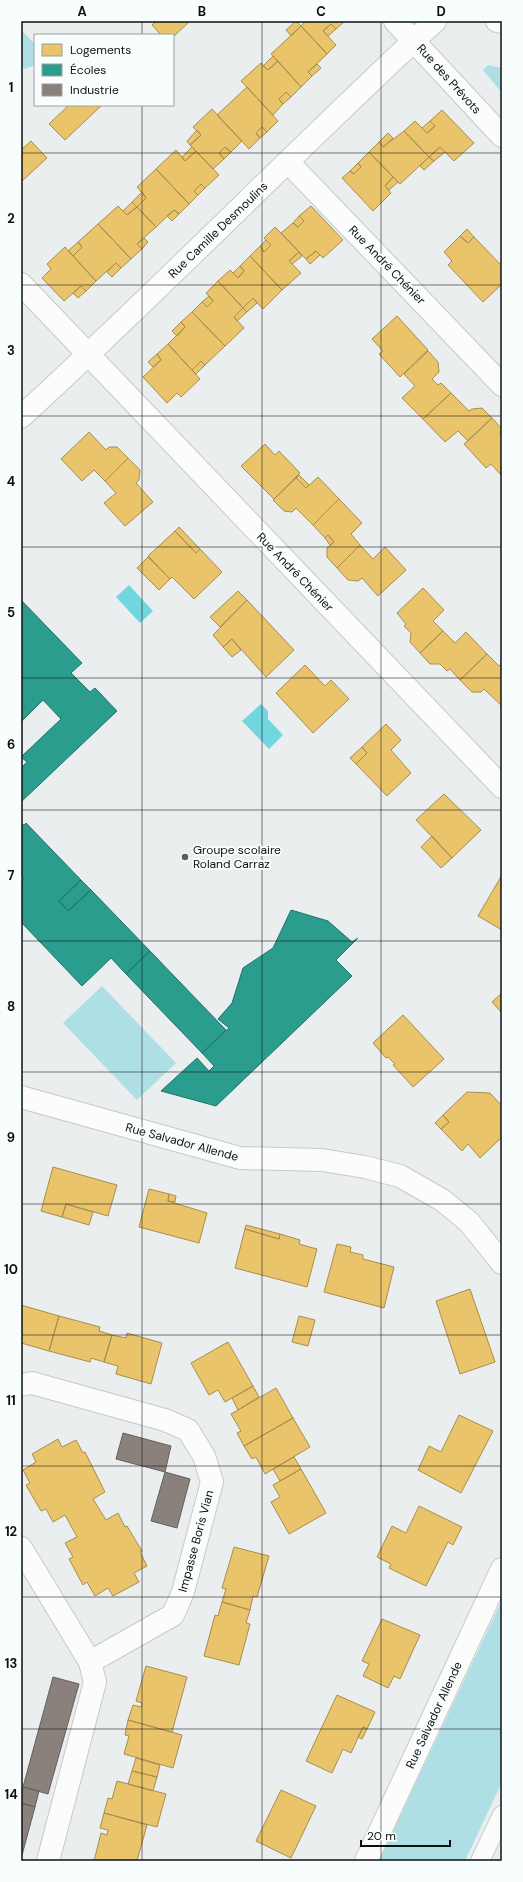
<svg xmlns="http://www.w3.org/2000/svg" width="523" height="1882" viewBox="0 0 523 1882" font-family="'DM Sans',sans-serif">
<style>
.green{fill:#aedfe5}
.water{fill:#71d6e0}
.homes{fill:#e9c46a;stroke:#a78e4f}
.schools{fill:#2a9d8f;stroke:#227369}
.industry{fill:#8a817c;stroke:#655f5c}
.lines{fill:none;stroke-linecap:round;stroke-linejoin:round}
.service-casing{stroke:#c7c9c9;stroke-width:20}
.minor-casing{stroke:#c7c9c9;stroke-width:24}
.service{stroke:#fcfcfd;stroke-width:18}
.minor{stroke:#fcfcfd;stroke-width:22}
.grid{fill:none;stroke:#0e1010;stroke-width:1;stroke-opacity:0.55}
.poi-dot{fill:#5b5e5e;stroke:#f8fdfd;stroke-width:1.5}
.labels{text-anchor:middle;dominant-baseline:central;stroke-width:4;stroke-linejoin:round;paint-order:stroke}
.street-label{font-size:12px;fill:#0e1010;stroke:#f8fdfd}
.poi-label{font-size:12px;fill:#0e1010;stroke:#f8fdfd;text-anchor:start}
.neatline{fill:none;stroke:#0e1010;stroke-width:1.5}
.grid-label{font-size:13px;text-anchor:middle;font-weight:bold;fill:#0e1010}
</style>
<rect width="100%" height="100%" fill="#ebeeef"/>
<!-- green -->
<path class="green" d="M21,30L35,44V65L25,69L21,66Z
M488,65L502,68V93L483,70Z
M102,986L176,1063L137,1100L63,1023Z
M502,1600V1782L465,1861H379Z"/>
<!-- water -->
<path class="water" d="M129,585L153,611L140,623L116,597Z
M261,704L268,711V719L283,735L269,749L242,721Z"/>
<!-- homes -->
<path class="homes" d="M156,21H190L173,37V35H161L152,25Z
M296,21L301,26L291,36L286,30Z
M306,21H345L336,29L331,24L323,31L336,45L327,54L301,26Z
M331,24L336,29L328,36L323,31Z
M301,26L327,54L308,72L312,76L301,87L271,54Z
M273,56L278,61L268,70L263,66Z
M278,61L301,87L291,97L286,92L279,99L283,104L273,115L241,81L261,63L268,70Z
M317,64L321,68L312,76L308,72Z
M247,87L278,121L267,132L262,127L256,133L260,138L249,149L217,115Z
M286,92L291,97L283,104L279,99Z
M69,105H102L65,140L49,124Z
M212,109L242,141L231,152L225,147L219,153L224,159L213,169L190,145L201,135L193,127Z
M442,110L474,143L454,161L440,147L429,157L404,131L415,121L427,133L435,126L430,121Z
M430,121L435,126L427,133L422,128Z
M262,127L267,132L260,138L256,133Z
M197,130L201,135L190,145L187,141Z
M404,131L429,157L400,184L369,152L379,142L383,147Z
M388,133L393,138L383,147L379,142Z
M31,141L47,158L21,182V150Z
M192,147L196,151L185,161L182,157Z
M225,147L231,152L224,159L219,153Z
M440,147L445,152L434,161L429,157Z
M176,150L185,161L196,151L219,175L205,188L201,184L194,191L198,195L189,204L156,169Z
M369,152L393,177L385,186L391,193L373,211L342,178L350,171L354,174L361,167L358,163Z
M429,157L434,161L424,170L420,166Z
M358,163L361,167L354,174L350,171Z
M156,169L189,204L179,214L174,210L156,227L137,207L146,198L137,187Z
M393,177L398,182L389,190L385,186Z
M201,184L205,188L198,195L194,191Z
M142,192L146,198L137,207L132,202Z
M132,202L137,207L127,215L123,211Z
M118,206L127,215L137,207L156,227L137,244L142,249L131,259L98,224Z
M311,206L343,240L323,258L316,251L306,259L281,233L293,223L298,227L304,221L299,216Z
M174,210L179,214L172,221L167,216Z
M299,216L304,221L298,227L293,223Z
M98,224L131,259L121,268L116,263L96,281L73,256L82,247L78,242Z
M275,227L299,252L289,261L301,273L282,290L250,256L260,246L264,252L271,245L264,238Z
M467,229L474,237L468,243L460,236Z
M460,236L468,243L474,237L502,266V284L483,302L448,265L452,261L444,252Z
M144,238L148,242L142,249L137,244Z
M266,240L271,245L264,252L260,246Z
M78,242L82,247L73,256L68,251Z
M65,247L96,281L86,291L81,286L64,301L42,278L51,269L47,264Z
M316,251L320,255L310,264L306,259Z
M299,252L302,256L292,264L289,261Z
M250,256L282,290L263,309L253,298L243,308L218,281L230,270L238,278L244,271L240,266Z
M116,263L121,268L112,277L107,272Z
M240,266L244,271L238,278L233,273Z
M218,281L243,308L234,317L244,328L225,346L192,312L202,302L207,307L213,301L206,293Z
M81,286L86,291L78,298L73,293Z
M209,296L213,301L207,307L202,302Z
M253,298L257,303L247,312L243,308Z
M243,308L247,312L237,321L234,317Z
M192,312L225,346L205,365L201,361L192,370L168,344L185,327L181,322Z
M397,316L428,350L400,377L379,354L383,351L372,339Z
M181,322L185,327L177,336L172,331Z
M168,344L200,379L181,397L177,393L167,403L143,377L161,360L157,354Z
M428,351L438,362L439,372L432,379L438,385L441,383L451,393L423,419L402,398L415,386L404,374Z
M157,354L161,360L153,367L148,362Z
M201,361L205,365L196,374L192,370Z
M451,393L469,411L472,409L482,408L492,418L468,441L458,431L445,442L423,419Z
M492,418L502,429L500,434L502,436L501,475L491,464L486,468L464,444Z
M89,432L106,450L109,447H117L128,458L105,481L94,470L82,481L61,459Z
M265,444L275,455L279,451L300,473L274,499L241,466Z
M128,458L140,470L139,480L136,483L153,502L125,526L104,503L116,493L105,481Z
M299,475L309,485L306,488L296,478Z
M318,477L339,499L313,525L296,508L292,512L284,511L273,500L296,478L306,488Z
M339,499L362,523L351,534L360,545L337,568L327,557V548L334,542L328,535L325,538L313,525Z
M179,527L200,549L196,553L175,531Z
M175,531L196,553L200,549L222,572L194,599L172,577L170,579L148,556Z
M328,535L334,542L330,545L325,538Z
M360,545L373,559L385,547L406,570L378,596L362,578L358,581L348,580L337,568Z
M148,557L170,579L159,590L137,568Z
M423,588L444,610L433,621L443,631L420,653L410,642L411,633L404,626L406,624L397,613Z
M238,591L247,600L220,627L210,617Z
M247,600L294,650L266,677L232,639L223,647L213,635Z
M443,631L455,643L466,632L487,654L460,680L450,669L447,671L440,664H430L420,653Z
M232,639L241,650L232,657L223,647Z
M487,654L499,666L502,663V706L484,689L481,692H472L460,680Z
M305,665L325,686L331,680L349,699L313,733L276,693Z
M386,724L401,740L391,750L411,773L387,796L356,764L367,753L362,747Z
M362,747L367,753L356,764L350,758Z
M444,794L481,830L452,858L416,820Z
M432,836L452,858L441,868L421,847Z
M502,875V930L478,916Z
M502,993V1013L492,1002Z
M403,1015L444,1059L413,1087L393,1065L395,1064L388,1057L386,1058L373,1043Z
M467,1092L490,1093L502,1106V1137L480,1158L468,1144L462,1151L441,1129L449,1122L443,1115Z
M443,1115L449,1122L441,1129L435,1123Z
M53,1167L117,1185L108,1216L66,1204L62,1217L41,1211Z
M149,1189L169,1194L168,1201L207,1213L199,1243L139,1227Z
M169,1194L176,1196L175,1202L168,1201Z
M66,1204L93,1212L89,1225L62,1217Z
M246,1225L280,1234L279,1239L245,1229Z
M245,1229L279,1239L280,1234L300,1240L299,1244L317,1249L307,1287L235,1268Z
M337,1244L351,1247L350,1252L363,1255V1259L394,1267L384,1308L324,1292Z
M470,1289L495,1362L460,1374L436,1301Z
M21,1305L59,1316L49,1351L21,1343Z
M59,1316L100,1327L99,1331L112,1335L104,1362L91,1358L90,1362L49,1351Z
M299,1316L315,1320L308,1346L292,1342Z
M127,1333L162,1343L151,1384L116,1374L118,1366L104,1362L112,1335L126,1338Z
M228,1342L253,1386L225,1402L218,1390L209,1395L191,1363Z
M253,1386L259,1397L238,1410L232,1398Z
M276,1388L293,1418L244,1446L237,1433L241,1431L231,1414Z
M459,1415L493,1431L461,1493L418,1470L429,1446L441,1452Z
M293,1418L310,1447L265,1474L256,1457L252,1459L244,1446Z
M58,1439L62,1447L76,1440L83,1453L85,1452L105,1492L93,1499L106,1520L118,1513L125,1527L127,1526L142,1551L140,1552L147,1566L134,1573L139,1582L113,1596L108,1588L95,1596L87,1582L83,1585L69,1559L73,1557L65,1543L77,1537L65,1515L53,1522L46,1509L41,1511L26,1485L30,1483L23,1470L36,1462L32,1454Z
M294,1457L301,1469L280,1481L273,1469Z
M301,1469L326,1513L289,1534L271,1502L280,1497L273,1485Z
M419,1506L462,1527L453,1545L448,1542L426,1586L389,1568L391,1564L377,1557L392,1526L406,1533Z
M234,1547L269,1556L257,1597L253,1596L250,1610L222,1602L226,1589L222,1588Z
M222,1602L250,1610L246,1623L250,1624L239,1665L204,1656L215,1615L218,1616Z
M382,1619L420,1635L400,1679L394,1676L388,1688L363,1676L369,1664L362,1661Z
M146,1666L187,1677L172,1732L128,1720L133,1705L141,1707L142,1703L136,1701Z
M337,1695L375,1712L367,1729L363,1727L351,1753L343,1749L332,1773L306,1761Z
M128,1720L182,1735L173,1768L124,1754L129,1736L125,1735Z
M363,1727L367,1729L362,1739L358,1737Z
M136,1758L160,1765L157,1777L132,1771Z
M132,1771L157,1777L153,1791L128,1784Z
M117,1781L166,1794L157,1827L104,1813L108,1798L112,1799Z
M281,1790L316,1806L291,1858L256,1841Z
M104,1813L147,1825L137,1861H94L101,1833L107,1835L108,1830L100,1828Z"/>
<!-- schools -->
<path class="schools" d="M21,600L82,663L71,673L90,692L95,688L117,711L21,802V768L27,762L21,757L61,719L43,700L21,722Z
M21,823L24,825L26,823L81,880L59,901L68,911L91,890L150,951L126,974L111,958L82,986L21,922V882L24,879L21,877Z
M81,880L91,890L68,911L59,901Z
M291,910L328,921L352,942L358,938L336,960L352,976L216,1106L161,1091L197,1058L209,1071L214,1066L202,1053L229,1028L218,1019L232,1003L243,968L273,948Z
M150,951L226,1030L202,1053L126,974Z"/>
<!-- industry -->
<path class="industry" d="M123,1433L171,1446L165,1472L116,1459Z
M165,1472L190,1479L177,1528L151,1521Z
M53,1677L79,1684L48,1794L23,1787Z
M23,1787L39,1791L35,1807L21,1803Z
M21,1803L35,1807L22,1855H21Z"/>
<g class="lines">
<defs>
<path id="service" d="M480,1861L502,1815"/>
<path id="minor" d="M395,21L502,136
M497,21L502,22
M288,162L502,385
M21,284L502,787
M21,417C162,288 295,151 435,21
M21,1097L240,1158L322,1160L365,1167L400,1176L442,1200L469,1222L502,1263
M21,1385L32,1383L165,1420L188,1430L204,1456L212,1482L183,1592L173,1615L90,1662
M21,1548L90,1662L95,1682L48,1861
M366,1861L502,1569"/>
</defs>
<!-- service casing -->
<use href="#service" class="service-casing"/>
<!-- minor casing -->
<use href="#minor" class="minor-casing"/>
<!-- service -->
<use href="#service" class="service"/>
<!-- minor -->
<use href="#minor" class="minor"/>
</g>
<!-- grid -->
<path class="grid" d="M142,21V35M262,21V1861M381,21V1861M142,105V1861M21,153H502M21,285H502M21,416H502M21,547H502M21,678H502M21,810H502M21,941H502M21,1072H502M21,1204H502M21,1335H502M21,1466H502M21,1597H502M21,1729H502"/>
<!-- markers -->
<circle class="poi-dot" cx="185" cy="857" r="4"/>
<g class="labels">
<!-- street labels -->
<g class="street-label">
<text transform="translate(449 79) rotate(48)">Rue des Prévots</text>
<text transform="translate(218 230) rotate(-44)">Rue Camille Desmoulins</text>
<text transform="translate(387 265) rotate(46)">Rue André Chénier</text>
<text transform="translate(295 572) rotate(46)">Rue André Chénier</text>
<text transform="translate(182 1142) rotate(15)">Rue Salvador Allende</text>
<text transform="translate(196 1541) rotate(-75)">Impasse Boris Vian</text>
<text transform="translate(434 1715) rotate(-65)">Rue Salvador Allende</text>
</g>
<!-- poi labels -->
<g class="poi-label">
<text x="193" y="850">Groupe scolaire<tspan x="193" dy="14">Roland Carraz</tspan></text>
</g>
</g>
<!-- border -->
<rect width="523" height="1882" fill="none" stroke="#f8fdfd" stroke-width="44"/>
<!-- legend -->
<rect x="34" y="34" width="140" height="72" fill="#f8fdfd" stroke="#9a9e9e"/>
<rect x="42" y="44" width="20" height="12" fill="#e9c46a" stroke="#9a9e9e"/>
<text x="70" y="54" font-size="12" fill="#0e1010">Logements</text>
<rect x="42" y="64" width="20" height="12" fill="#2a9d8f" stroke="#9a9e9e"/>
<text x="70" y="74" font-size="12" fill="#0e1010">Écoles</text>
<rect x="42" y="84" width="20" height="12" fill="#8a817c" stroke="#9a9e9e"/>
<text x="70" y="94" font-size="12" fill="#0e1010">Industrie</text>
<!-- scale -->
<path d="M361 1840v6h89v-6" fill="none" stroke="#0e1010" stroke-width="2"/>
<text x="367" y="1840" font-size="12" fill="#0e1010" stroke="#f8fdfd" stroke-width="3" paint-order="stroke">20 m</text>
<rect x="22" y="22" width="479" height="1838" class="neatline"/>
<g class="grid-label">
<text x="82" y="16">A</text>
<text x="202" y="16">B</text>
<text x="321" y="16">C</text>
<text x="441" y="16">D</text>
<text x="11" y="92">1</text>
<text x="11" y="223">2</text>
<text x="11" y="355">3</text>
<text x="11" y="486">4</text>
<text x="11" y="617">5</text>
<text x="11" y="749">6</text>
<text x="11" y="880">7</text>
<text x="11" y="1011">8</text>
<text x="11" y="1142">9</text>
<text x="11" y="1274">10</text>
<text x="11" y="1405">11</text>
<text x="11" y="1536">12</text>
<text x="11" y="1668">13</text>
<text x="11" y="1799">14</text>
</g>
</svg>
